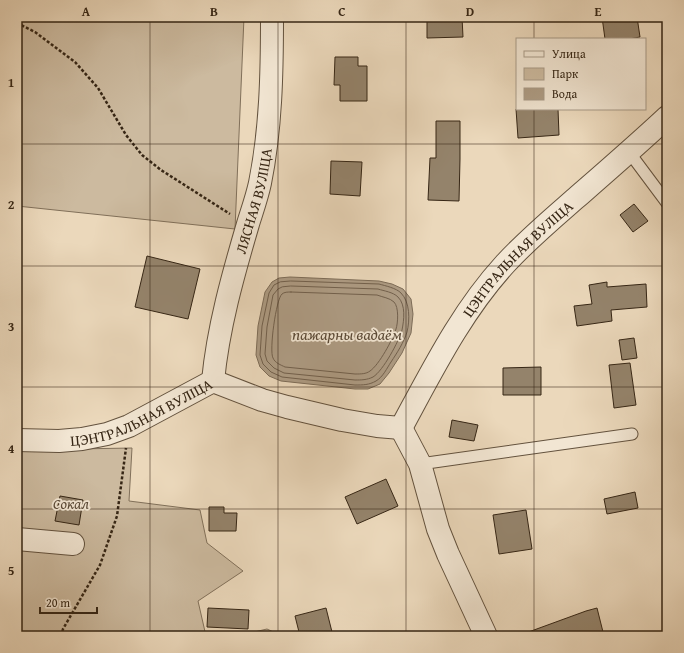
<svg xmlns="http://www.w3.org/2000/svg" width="684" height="653" viewBox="0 0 684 653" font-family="'Gentium Book Plus',serif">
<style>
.green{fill:#ccba9f;stroke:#81705a}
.water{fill:#ad9b83;stroke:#7d6c57}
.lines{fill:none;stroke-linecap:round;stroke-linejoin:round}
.shore{stroke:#72604c;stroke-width:1}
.building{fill:#94836b;stroke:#362615}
.service-casing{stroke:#63523e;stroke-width:13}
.minor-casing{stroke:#63523e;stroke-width:24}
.path{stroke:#362615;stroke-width:2.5;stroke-dasharray:3 2;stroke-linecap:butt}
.service{stroke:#f2e6d3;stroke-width:11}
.minor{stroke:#f2e6d3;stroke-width:22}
.grid{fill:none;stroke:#362615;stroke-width:1;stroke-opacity:0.55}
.labels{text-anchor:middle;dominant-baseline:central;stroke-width:3.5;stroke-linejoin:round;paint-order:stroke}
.street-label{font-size:15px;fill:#362615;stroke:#f2e6d3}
.park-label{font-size:15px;font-style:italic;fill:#5c4b38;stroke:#f2e6d3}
.water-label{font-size:16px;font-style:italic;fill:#5a4936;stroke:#f2e6d3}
.neatline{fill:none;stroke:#362615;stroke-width:1.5}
.grid-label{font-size:13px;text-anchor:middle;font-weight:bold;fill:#362615}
</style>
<rect width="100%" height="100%" fill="#ebd8bb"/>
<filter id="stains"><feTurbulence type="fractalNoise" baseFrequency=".005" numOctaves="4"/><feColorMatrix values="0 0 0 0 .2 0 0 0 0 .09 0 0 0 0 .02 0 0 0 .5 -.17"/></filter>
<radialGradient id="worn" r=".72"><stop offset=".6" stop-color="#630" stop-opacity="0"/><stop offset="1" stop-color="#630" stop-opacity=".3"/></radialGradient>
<!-- green -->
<path class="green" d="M17,17H244L235,229L17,206Z
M132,448L129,501L200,510L207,543L243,571L198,601L206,636H17V450Z
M267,629L282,636H237Z"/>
<!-- water -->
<path class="water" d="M290,277L379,281L392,284L403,289L411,299L413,314L411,333L402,353L389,373L380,384L368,389H355L281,381L269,376L260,367L256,355L258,326L265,292L272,282L279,278Z"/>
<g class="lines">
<!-- shore -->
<path class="shore" d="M291,281L379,284C386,286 396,288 401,293C410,302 410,320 407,332C404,342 397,353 391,362C387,368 383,377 376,381C369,385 363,385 355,385L282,377L271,372L263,364L260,355L262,326L269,293L274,285L280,282Z
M291,286L378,289C384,291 393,292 398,297C406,305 404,320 402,330C399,341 383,371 373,377C367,380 361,380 355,380L284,373L274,368L267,361L265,354L267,327L273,295L278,289L282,287Z
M291,292L377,295C382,297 390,298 394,302C399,307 398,323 396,329C393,339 379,365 370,371C366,374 361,374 355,374L285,367C281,365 275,363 273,358C269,351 276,299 282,294C284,292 288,292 291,292Z"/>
</g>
<!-- building -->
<path class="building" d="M427,17H462L463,37L427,38Z
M602,17H637L640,37L629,39H605Z
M335,57H358V66H367V101H340V85H334Z
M516,109H558L559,135L518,138Z
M436,121H460V159L459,201L428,200L430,158H436Z
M331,161L362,162L360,196L330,194Z
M634,204L648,221L633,232L620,215Z
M147,256L200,269L188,319L135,307Z
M607,282V287L646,284L647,307L611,310L612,321L577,326L574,306L592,304L589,285Z
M634,338L637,358L622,360L619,340Z
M630,363L636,405L614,408L609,365Z
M541,367V395H503V368Z
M452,420L478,425L474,441L449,437Z
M386,479L398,506L357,524L345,497Z
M635,492L638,508L607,514L604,499Z
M60,496L83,500L79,525L55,521Z
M209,507H224V513H237L236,531H209Z
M526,510L532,549L499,554L493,515Z
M208,608L249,610L248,629L207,627Z
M326,608L333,636H300L295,616Z
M597,608L604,636H523V634L586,611Z"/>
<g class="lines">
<defs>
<path id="service" d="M629,152L667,203
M420,464L632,434"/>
<g id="minor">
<path id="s1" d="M213,381C218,328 233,275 248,224C252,211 257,197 260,183C271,128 272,73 272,17"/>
<path d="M401,428L420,464L438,529L448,554L486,636"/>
<path id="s2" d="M17,440L59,441L82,439L107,434L129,426L213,381L262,400L287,407L342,420L377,426L401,428C432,371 461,312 505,264C527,240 552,219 576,198C607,171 637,145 667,117"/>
<path d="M17,539L73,544"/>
</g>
</defs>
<!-- service casing -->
<use href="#service" class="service-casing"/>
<!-- minor casing -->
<use href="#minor" class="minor-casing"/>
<!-- path -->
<path class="path" d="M17,23L35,32L75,62L98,88L126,135L142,155L161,170L230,214
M61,636L63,629L100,565L117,516L126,448"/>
<!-- service -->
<use href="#service" class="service"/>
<!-- minor -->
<use href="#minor" class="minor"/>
</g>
<!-- grid -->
<path class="grid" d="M150,17V636M278,17V636M406,17V636M534,17V39M534,109V636M17,144H667M17,266H667M17,387H667M17,509H667"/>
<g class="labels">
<!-- street labels -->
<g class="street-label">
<text stroke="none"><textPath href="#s1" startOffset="185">ЛЯСНАЯ ВУЛІЦА</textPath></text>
<text stroke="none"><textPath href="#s2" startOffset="611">ЦЭНТРАЛЬНАЯ ВУЛІЦА</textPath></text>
<text stroke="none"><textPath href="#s2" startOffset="130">ЦЭНТРАЛЬНАЯ ВУЛІЦА</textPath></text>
</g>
<!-- park labels -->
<g class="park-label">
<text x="71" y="503">Сокал</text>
</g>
<!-- water labels -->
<g class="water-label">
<text x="347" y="334">пажарны вадаём</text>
</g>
</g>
<!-- margin -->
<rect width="684" height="653" fill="none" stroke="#ebd8bb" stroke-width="44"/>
<!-- legend -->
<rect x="516" y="38" width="130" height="72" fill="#f2e6d3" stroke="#a79987"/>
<rect x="524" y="51" width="20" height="6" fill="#f2e6d3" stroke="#a79987"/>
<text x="552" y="58" font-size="12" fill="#362615">Улица</text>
<rect x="524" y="68" width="20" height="12" fill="#ccba9f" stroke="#a79987"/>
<text x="552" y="78" font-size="12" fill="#362615">Парк</text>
<rect x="524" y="88" width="20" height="12" fill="#ad9b83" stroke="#a79987"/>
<text x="552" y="98" font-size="12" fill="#362615">Вода</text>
<!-- scale -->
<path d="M40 607v6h57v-6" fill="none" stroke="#362615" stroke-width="2"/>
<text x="46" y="607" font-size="12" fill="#362615" stroke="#f2e6d3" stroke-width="3" paint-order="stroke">20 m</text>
<rect x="22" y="22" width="640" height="609" class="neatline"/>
<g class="grid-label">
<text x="86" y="16">A</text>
<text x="214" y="16">B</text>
<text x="342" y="16">C</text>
<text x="470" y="16">D</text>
<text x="598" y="16">E</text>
<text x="11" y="87">1</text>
<text x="11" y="209">2</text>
<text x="11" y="331">3</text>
<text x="11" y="453">4</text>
<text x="11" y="575">5</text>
</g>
<rect width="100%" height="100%" filter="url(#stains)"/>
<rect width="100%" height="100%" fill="url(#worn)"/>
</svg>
